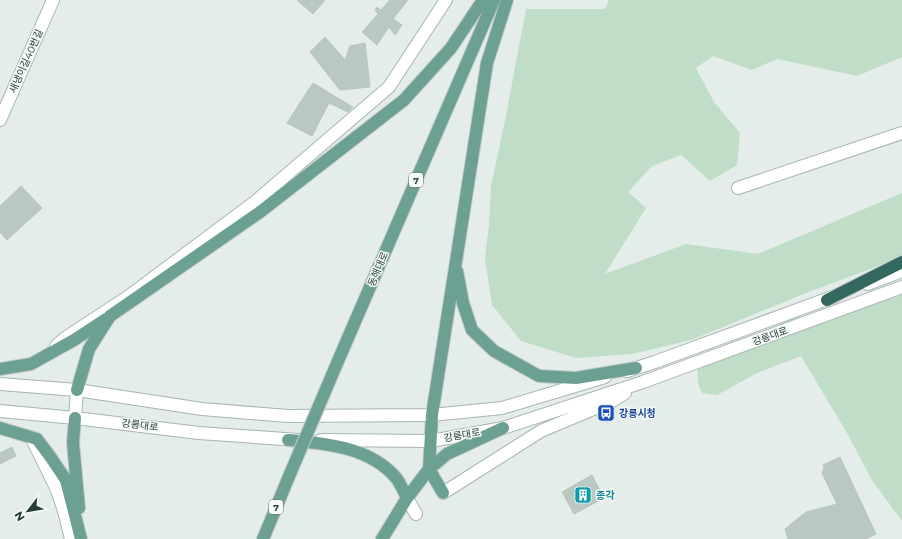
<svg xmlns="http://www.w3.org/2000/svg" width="902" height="539" viewBox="0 0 902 539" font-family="Montserrat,'Noto Sans KR',sans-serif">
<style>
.green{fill:#bfddc7}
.building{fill:#bac8c2;stroke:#b7c6c0}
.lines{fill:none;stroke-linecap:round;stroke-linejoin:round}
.minor-casing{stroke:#a7b5b0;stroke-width:14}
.major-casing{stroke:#c2c9c7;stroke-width:14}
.highway-casing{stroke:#c2c9c7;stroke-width:14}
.minor{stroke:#fff;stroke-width:12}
.major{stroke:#6ca092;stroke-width:12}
.highway{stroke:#32685d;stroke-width:12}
.major-bridge-casing{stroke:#c2c9c7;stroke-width:14;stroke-linecap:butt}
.major-bridge{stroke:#6ca092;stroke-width:12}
.labels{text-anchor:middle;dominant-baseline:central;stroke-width:3;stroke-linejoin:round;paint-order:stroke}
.shield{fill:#f5f9f7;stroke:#637671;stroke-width:1}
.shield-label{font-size:9px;font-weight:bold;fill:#253e37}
.street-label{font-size:10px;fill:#253e37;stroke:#f5f9f7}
.transit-label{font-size:10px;font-weight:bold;fill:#164399;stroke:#f5f9f7;text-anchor:start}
.culture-label{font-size:10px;font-weight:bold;fill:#0d838f;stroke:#f5f9f7;text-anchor:start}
</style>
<rect width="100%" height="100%" fill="#e4ede9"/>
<!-- green -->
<path class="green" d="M609,0H902V57L857,76L777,59L752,70L713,56L696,68L714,102L740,133L737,165L710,181L681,155L652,166L628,192L646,208L605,274L686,244L758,254L902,193V257L811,291L691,340L632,354L576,358L521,341L492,305L485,258L489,225L491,186L506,116L526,9H605Z
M902,289V521L872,480L847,433L801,356L757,373L717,395L702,393L698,384L697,362L789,320Z"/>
<!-- building -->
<path class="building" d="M297,0H325L313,14Z
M390,0H408L393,19L402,25L395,35L389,27L377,45L362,32L378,14L375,10L377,7L381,10Z
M325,37L345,60L350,46L365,43L370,87L340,90L310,52Z
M313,83L353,107L348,112L329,103L312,136L287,123Z
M21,186L42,208L7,240L0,232V206Z
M12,447L16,456L0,464V453Z
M840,457L876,534L866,539H788L785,529L806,512L837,504L822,473L824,468L823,465Z
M592,475L604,498L574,514L562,492Z"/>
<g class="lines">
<defs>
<path id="minor" d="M0,120L53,0
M738,188L902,133
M868,284L902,271
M56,346L65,338L129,296L256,201L389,87L446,0
M627,371L655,362L835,296
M0,384L77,390L202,409L288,416L432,415L502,408L605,377
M0,411L75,418L199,433L298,440
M75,418L77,390
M31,437L57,490L64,511L71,539
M321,440L431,441L503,428L643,382L902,287
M443,493L541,431L610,402L625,393
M407,498L416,514"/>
<path id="major" d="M457,271L463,303L472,330L494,351L539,376L576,378L636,368
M338,361L494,0
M0,369L31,364L74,340L106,319
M77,390L89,349L110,316L260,212L404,100L451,48L483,0
M75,418L73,443L79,508
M0,428L37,439L49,455L66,480L81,539
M288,440C325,443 371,447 397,479C401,485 404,492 407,498
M443,493L429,469L447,454L503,428
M263,539L290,474
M382,539L407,498L429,469L432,415L487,63L507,0"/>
<path id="highway" d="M827,300L902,262"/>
</defs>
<!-- minor casing -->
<use href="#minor" class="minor-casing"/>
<!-- major casing -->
<use href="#major" class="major-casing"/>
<!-- highway casing -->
<use href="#highway" class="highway-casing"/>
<!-- minor -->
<use href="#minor" class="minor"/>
<!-- major -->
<use href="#major" class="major"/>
<!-- highway -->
<use href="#highway" class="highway"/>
<defs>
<path id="major-bridge" d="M290,474L338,361"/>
</defs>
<!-- major-bridge casing -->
<use href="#major-bridge" class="major-bridge-casing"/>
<!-- major-bridge -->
<use href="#major-bridge" class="major-bridge"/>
</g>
<!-- icons -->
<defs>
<symbol id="bus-square" viewBox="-11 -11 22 22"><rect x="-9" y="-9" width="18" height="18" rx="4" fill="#1a4fb4" stroke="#f5f9f7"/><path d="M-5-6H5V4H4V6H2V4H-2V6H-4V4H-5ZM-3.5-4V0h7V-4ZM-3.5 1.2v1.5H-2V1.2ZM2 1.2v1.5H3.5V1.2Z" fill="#fff"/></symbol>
<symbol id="building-square" viewBox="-11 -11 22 22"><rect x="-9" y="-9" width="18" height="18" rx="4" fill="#0f9aa8" stroke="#f5f9f7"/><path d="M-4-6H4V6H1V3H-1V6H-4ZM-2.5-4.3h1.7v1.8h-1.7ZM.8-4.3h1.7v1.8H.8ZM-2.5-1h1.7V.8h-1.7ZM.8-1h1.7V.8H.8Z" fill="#fff"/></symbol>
</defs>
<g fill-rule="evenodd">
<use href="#bus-square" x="596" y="403" width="20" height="20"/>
<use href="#building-square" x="573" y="485" width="20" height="20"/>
</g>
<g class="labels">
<!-- shield labels -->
<g class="shield">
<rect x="409" y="173" width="14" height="14" rx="3"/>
<rect x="269" y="500" width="14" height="14" rx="3"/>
</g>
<g class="shield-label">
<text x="416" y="180">7</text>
<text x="276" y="507">7</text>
</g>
<!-- street labels -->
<g class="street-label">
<text transform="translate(26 61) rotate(-66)">새냉이길40번길</text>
<text transform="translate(378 269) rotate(-67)">동해대로</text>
<text transform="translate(770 336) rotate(-20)">강릉대로</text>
<text transform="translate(140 425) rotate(7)">강릉대로</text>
<text transform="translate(462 435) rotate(-10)">강릉대로</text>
</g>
<!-- transit labels -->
<g class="transit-label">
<text x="619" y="413">강릉시청</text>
</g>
<!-- culture labels -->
<g class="culture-label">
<text x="596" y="495">종각</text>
</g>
</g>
<!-- north arrow -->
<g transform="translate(28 511) rotate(239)" stroke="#f5f9f7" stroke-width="3" paint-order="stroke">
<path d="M0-3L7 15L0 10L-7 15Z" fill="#253e37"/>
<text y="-6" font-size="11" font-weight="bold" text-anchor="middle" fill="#253e37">N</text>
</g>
</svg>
